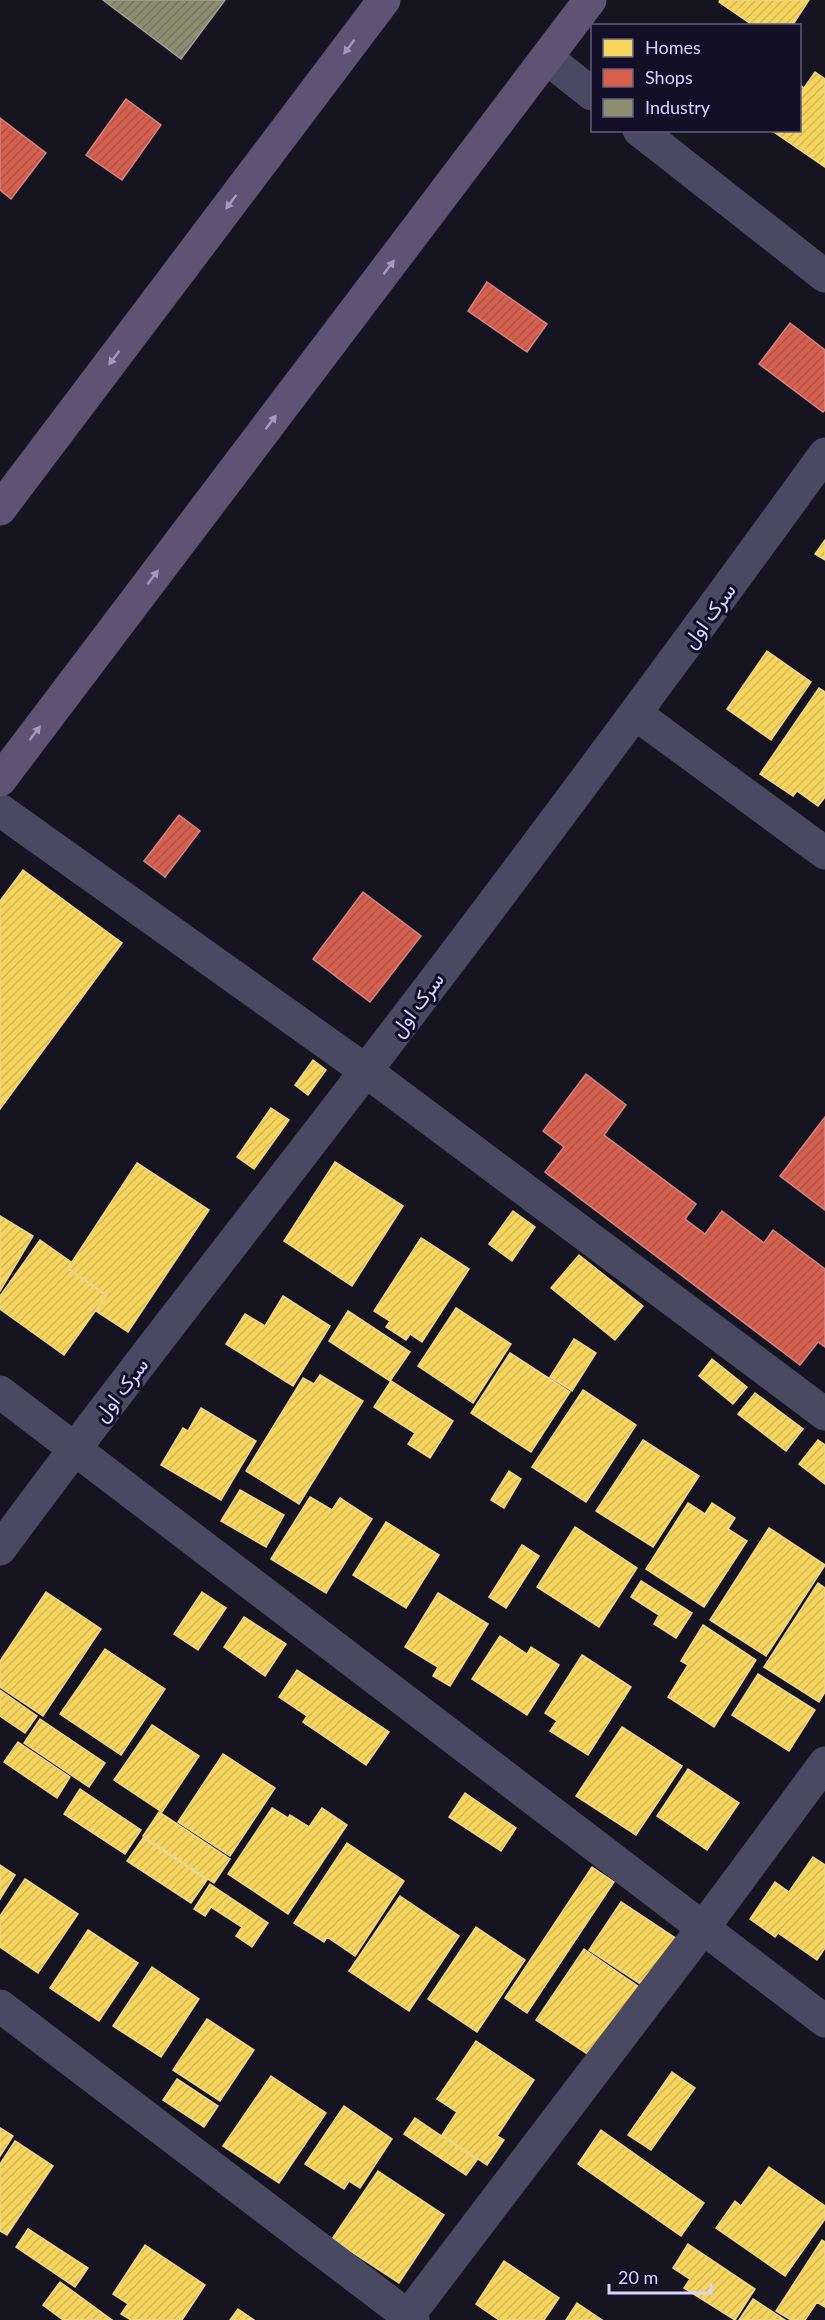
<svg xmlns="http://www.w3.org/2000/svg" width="825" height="2320" viewBox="0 0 825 2320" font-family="Lato,Vazirmatn,sans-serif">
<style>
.homes{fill:url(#homes-hatch);stroke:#edd58d;stroke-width:1.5}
.shops{fill:url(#shops-hatch);stroke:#d78382;stroke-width:1.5}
.industry{fill:url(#industry-hatch);stroke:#a3a29a;stroke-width:1.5}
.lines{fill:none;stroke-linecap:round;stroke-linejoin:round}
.minor{stroke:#4a4962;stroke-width:33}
.major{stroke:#5e5373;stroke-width:33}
.oneway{fill:#a29ac0}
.labels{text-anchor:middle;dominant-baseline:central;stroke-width:6;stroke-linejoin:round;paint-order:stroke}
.street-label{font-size:21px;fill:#d9d4ff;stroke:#130f26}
</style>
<defs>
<pattern id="homes-hatch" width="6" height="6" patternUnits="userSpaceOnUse" patternTransform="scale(1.5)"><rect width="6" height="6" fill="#f6d55c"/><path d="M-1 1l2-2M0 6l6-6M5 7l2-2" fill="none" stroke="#d2b759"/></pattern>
<pattern id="shops-hatch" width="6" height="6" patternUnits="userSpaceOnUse" patternTransform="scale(1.5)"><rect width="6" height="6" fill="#d6604d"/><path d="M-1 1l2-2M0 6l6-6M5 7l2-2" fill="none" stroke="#a9564d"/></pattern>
<pattern id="industry-hatch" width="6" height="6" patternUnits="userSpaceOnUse" patternTransform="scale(1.5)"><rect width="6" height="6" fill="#8c8c6e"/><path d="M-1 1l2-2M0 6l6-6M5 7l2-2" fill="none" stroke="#767564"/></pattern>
</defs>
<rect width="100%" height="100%" fill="#161421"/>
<!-- homes -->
<path class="homes" d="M720,0H809L792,26H754L719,2Z
M815,72L825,79V167L771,130H800V85L804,88Z
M825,540V560L815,554Z
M767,651L811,682L771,740L727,709Z
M819,688L825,692V797L818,806L797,791L793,796L760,774Z
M23,870L122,943L0,1109V901Z
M313,1060L326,1070L308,1095L295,1085Z
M271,1108L289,1120L254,1169L237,1157Z
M335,1162L403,1206L352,1286L284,1241Z
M137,1163L209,1210L128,1332L96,1311L107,1295L68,1268Z
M513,1211L535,1227L512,1261L489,1244Z
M0,1216L33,1236L0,1291Z
M421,1238L469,1269L422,1342L410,1334L406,1340L386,1327L390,1321L374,1311Z
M40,1240L71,1262L67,1268L106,1296L64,1355L0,1309V1296Z
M579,1255L643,1306L615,1340L551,1288Z
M283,1296L330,1326L293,1386L226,1344L245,1314L265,1326Z
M456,1308L511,1344L473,1403L418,1366Z
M348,1311L410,1352L390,1381L329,1341Z
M574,1339L596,1353L572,1391L550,1377Z
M510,1353L570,1392L531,1452L471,1413Z
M712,1359L747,1387L733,1404L699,1376Z
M320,1375L363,1401L299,1504L246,1471L303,1378L314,1384Z
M391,1381L453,1421L430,1458L408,1444L415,1433L374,1407Z
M583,1390L636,1425L586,1502L532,1467Z
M755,1393L803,1429L786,1451L738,1414Z
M201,1408L256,1441L221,1500L161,1465L183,1428L188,1431Z
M643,1440L699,1476L653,1547L596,1511Z
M818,1440L825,1445V1484L799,1464Z
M509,1471L521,1479L504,1508L491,1500Z
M240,1490L284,1515L266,1547L221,1521Z
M310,1497L332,1510L340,1498L372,1519L326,1593L271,1559Z
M688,1503L705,1514L712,1503L735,1518L728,1529L747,1541L704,1607L646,1569Z
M386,1522L439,1555L406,1608L353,1575Z
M575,1527L637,1568L599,1627L537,1587Z
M769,1528L825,1565L766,1656L710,1620Z
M522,1545L539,1556L506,1608L489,1597Z
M641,1581L692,1613L676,1638L654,1624L659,1615L631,1597Z
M818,1583L825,1588V1692L819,1702L764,1667Z
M46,1592L101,1629L43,1716L0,1687V1661Z
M202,1592L226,1608L198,1650L174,1634Z
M438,1593L488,1624L450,1686L433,1676L438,1667L405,1647Z
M244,1617L286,1644L265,1676L224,1647Z
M703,1625L756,1660L714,1727L668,1697L688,1665L681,1661Z
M500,1636L527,1654L531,1647L559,1665L527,1715L472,1679Z
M105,1649L165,1689L121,1755L60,1714Z
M582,1655L631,1687L588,1755L550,1731L557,1721L545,1713Z
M297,1670L389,1732L366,1765L303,1722L307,1716L279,1697Z
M758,1674L815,1710L789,1751L732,1715Z
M0,1690L37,1716L25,1733L0,1716Z
M40,1719L105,1763L89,1787L24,1743Z
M152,1725L199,1756L162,1812L114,1780Z
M622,1727L682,1766L636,1835L576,1796Z
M18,1742L70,1777L57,1798L4,1762Z
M223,1754L275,1788L230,1856L178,1822Z
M688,1769L739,1803L707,1850L657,1816Z
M80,1789L141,1830L125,1854L64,1814Z
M465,1793L516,1828L501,1851L449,1817Z
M272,1808L288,1818L290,1815L309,1827L322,1808L347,1825L288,1914L228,1874Z
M159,1812L230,1859L214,1883L143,1836Z
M143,1838L207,1880L191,1903L127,1861Z
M347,1843L404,1881L355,1956L327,1937L324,1942L294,1923Z
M813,1857L825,1865V1948L817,1960L778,1933L775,1937L750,1919L775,1882L789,1892Z
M0,1865L15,1875L0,1899Z
M592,1867L614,1882L527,2013L505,1998Z
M25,1879L78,1914L38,1973L0,1947V1916Z
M210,1884L268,1923L252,1947L236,1936L242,1927L211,1907L205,1916L194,1909Z
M400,1896L459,1936L409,2011L349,1971Z
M621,1902L683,1943L651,1991L589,1950Z
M476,1927L525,1960L477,2032L428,1999Z
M88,1930L138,1963L99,2021L50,1988Z
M584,1949L645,1991L598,2061L536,2020Z
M152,1967L199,1999L161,2057L113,2026Z
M207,2019L254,2050L220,2101L173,2070Z
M476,2041L534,2080L497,2136L504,2140L487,2165L442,2135L457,2112L437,2099Z
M672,2072L695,2088L651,2150L628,2135Z
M271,2076L326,2113L279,2183L223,2146Z
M177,2079L218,2106L204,2127L163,2100Z
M344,2106L392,2139L360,2188L349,2181L344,2189L305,2164Z
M415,2118L477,2160L466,2175L404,2134Z
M0,2128L13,2136L0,2156Z
M601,2130L704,2203L681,2236L578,2164Z
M15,2141L53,2166L7,2235L0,2231V2164Z
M769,2167L825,2206V2219L785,2276L716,2228L735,2201L741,2206Z
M378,2171L444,2215L399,2283L332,2239Z
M28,2229L88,2268L75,2287L16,2247Z
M822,2240L825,2242V2307L817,2302L805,2320H791L776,2311Z
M688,2244L755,2289L735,2320L684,2288L690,2279L673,2268Z
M145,2245L205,2285L182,2320H131L121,2314L128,2304L113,2294Z
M504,2261L559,2298L544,2320H499L476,2304Z
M60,2282L112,2320H63L43,2305Z
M753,2299L785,2320H739Z
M577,2303L602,2320H566Z
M238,2309L254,2320H230Z"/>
<!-- shops -->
<path class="shops" d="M126,99L161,125L122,180L86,155Z
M0,118L46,153L11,199L0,190Z
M487,282L547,324L527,352L468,311Z
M790,323L825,350V410L823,412L759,364Z
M179,815L200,831L165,877L144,861Z
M363,892L421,936L370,1002L313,959Z
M586,1074L626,1105L604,1135L696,1204L685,1219L705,1234L722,1211L764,1243L773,1230L825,1269V1347L818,1342L800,1365L545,1172L564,1147L543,1131Z
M825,1117V1210L780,1176Z"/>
<!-- industry -->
<path class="industry" d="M103,0H225L181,59Z"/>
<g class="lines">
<!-- minor -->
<path class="minor" d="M547,58L592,94
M639,130L825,276
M636,714L825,853
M0,810L366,1071L825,1414
M0,1392L825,2021
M0,1549C118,1388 243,1232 364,1073C521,869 674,662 825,454
M0,2006L413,2320
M405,2320L703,1928L825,1763"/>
<!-- major -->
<path class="major" d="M0,509L384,0
M0,780L590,0"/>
</g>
<!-- one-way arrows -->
<defs><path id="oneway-solid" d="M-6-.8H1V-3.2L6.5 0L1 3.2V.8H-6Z" transform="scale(1.5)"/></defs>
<g class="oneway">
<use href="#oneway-solid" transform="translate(349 47) rotate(127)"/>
<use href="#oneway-solid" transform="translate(231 202) rotate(127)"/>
<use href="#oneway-solid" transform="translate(389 267) rotate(-53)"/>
<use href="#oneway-solid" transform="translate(114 358) rotate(127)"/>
<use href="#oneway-solid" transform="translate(271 422) rotate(-53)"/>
<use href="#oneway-solid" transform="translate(153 577) rotate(-53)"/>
<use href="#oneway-solid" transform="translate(35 733) rotate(-53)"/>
</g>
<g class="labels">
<!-- street labels -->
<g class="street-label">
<text transform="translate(708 615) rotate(-54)">سرک‌ اول</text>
<text transform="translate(416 1004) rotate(-53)">سرک‌ اول</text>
<text transform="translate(120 1389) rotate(-52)">سرک‌ اول</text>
</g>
</g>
<!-- legend -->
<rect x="591" y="24" width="210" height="108" fill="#130f26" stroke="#625e7d" stroke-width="1.5"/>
<rect x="603" y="39" width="30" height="18" fill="#f6d55c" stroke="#625e7d" stroke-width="1.5"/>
<text x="645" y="54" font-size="18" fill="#d9d4ff">Homes</text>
<rect x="603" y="69" width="30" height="18" fill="#d6604d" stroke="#625e7d" stroke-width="1.5"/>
<text x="645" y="84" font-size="18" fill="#d9d4ff">Shops</text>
<rect x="603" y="99" width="30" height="18" fill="#8c8c6e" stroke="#625e7d" stroke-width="1.5"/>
<text x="645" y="114" font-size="18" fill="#d9d4ff">Industry</text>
<!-- scale -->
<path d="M609 2284v9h102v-9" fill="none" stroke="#d9d4ff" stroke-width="3"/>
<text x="618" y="2284" font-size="18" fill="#d9d4ff" stroke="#130f26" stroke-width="4.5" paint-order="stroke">20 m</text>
</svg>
